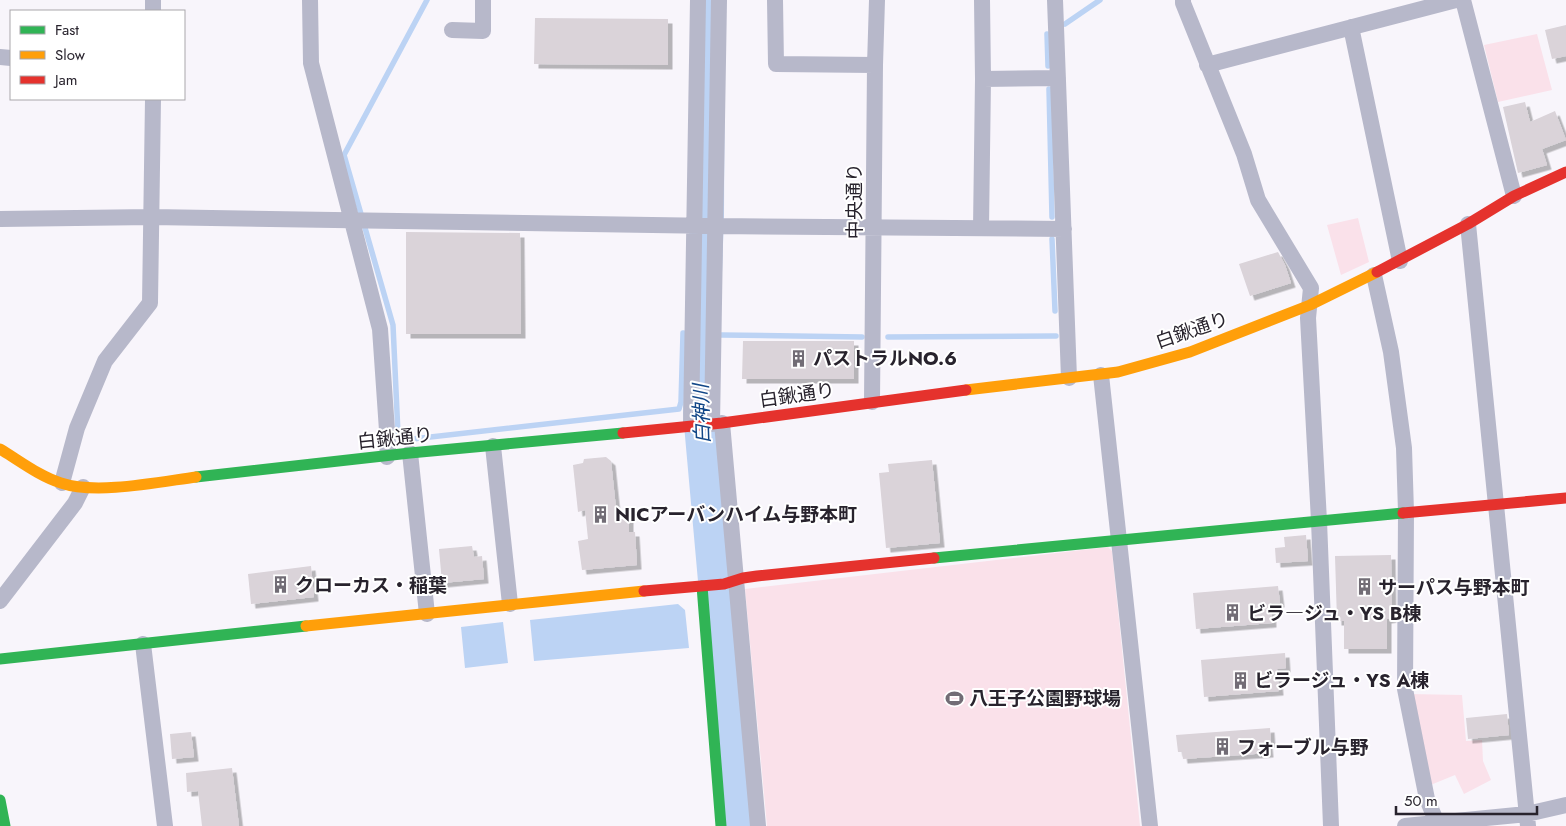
<svg xmlns="http://www.w3.org/2000/svg" width="1566" height="826" viewBox="0 0 1566 826" font-family="Jost,'Noto Sans JP',sans-serif">
<style>
.green{fill:#fae1ea}
.water{fill:#bcd3f4}
.lines{fill:none;stroke-linecap:round;stroke-linejoin:round}
.stream{stroke:#bcd3f4;stroke-width:5.5}
.river{stroke:#bcd3f4;stroke-width:34}
.building{fill:#dad3d9;filter:url(#shadow)}
.street{stroke:#b7b8ca;stroke-width:16}
.fast{stroke:#30b455;stroke-width:11}
.slow{stroke:#ff9f0a;stroke-width:11}
.jam{stroke:#e5322d;stroke-width:11}
.labels{text-anchor:middle;dominant-baseline:central;stroke-width:4;stroke-linejoin:round;paint-order:stroke}
.street-label{font-size:19px;fill:#28232d;stroke:#fff}
.poi-label{font-size:19px;font-weight:bold;fill:#28232d;stroke:#fff;text-anchor:start}
.water-label{font-size:20px;font-style:italic;fill:#114687;stroke:#fff}
</style>
<defs>
<filter id="shadow"><feDropShadow dx="4.5" dy="4.5" stdDeviation="0" flood-color="#0004"/></filter>
</defs>
<rect width="100%" height="100%" fill="#f8f5fb"/>
<!-- green -->
<path class="green" d="M1537,34L1552,90L1498,102L1484,45Z
M1358,218L1369,262L1341,275L1327,225Z
M1108,547L1112,551L1140,826H767L745,589Z
M1409,694L1462,695L1466,741L1482,740L1483,761L1491,780L1464,794L1455,775L1428,786Z"/>
<!-- water -->
<path class="water" d="M678,604L685,610L689,648L534,661L530,620Z
M503,622L508,663L465,668L461,627Z"/>
<g class="lines">
<!-- stream -->
<path class="stream" d="M427,0L344,155L393,325L398,434L404,440L679,409L681,402L683,333L687,334
M1065,24L1100,0
M1047,34L1048,66
M1049,89L1052,217
M1052,239L1055,311
M721,335L862,337
M888,337L1056,336"/>
<!-- river -->
<path class="river" d="M708,0L707,216L700,413L737,826"/>
</g>
<!-- building -->
<path class="building" d="M535,18L668,19V65L534,64Z
M1566,25V56L1552,59L1545,30Z
M1525,102L1530,122L1555,111L1566,140L1542,149L1547,165L1518,173L1503,107Z
M406,232L520,233L521,334H406Z
M1278,252L1285,265L1291,283L1250,296L1239,264Z
M743,341H854V379H742Z
M606,457L611,461L617,518L629,517V532H635L637,565L582,570L578,541L588,539L585,510L578,512L573,465L583,463L584,459Z
M932,460L940,543L886,548L879,473L889,472L888,464Z
M1306,535L1308,561L1276,563L1275,548L1285,547L1284,537Z
M472,546L474,557L482,556L484,579L442,583L439,549Z
M1391,555L1392,618L1387,619V649H1344V621H1337L1335,556Z
M311,566L314,597L251,604L248,574Z
M1278,586L1280,603H1271L1272,623L1196,629L1193,593Z
M1285,653L1286,668L1277,669L1279,691L1204,697L1201,660Z
M1507,714L1509,735L1468,739L1466,718Z
M1270,728L1271,743H1268L1269,753L1183,759L1182,752H1178L1176,735Z
M191,732L194,757L172,759L170,734Z
M232,768L239,826H202L198,791L187,792L186,773Z"/>
<g class="lines">
<!-- street -->
<path class="street" d="M310,0L311,63L380,329L388,445L387,457
M775,0L776,64L875,65
M1055,0L1069,378
M1183,0V3L1244,154L1258,200L1311,288L1308,318L1319,521L1331,826
M1463,0L1514,196
M153,11V0
M1351,27L1400,261
M452,30L483,31V0
M0,57L11,58
M1207,65L1456,0
M983,79L1058,78
M0,219L152,217L716,226L1064,229
M1468,224L1528,826
M981,228L983,79L982,0
M1374,275L1391,352L1404,448L1406,512L1405,689L1427,799L1437,823
M1101,375L1150,826
M872,402L875,65L877,0
M722,423L758,826
M712,424L719,0
M691,425L698,0
M493,446L510,604
M410,453L427,614
M62,483L77,428L105,361L150,303L153,99
M0,601L75,503L83,487
M143,644L165,826
M1405,826L1527,814L1566,805"/>
<!-- fast -->
<path class="fast" d="M196,477L410,453L623,433
M934,558L1403,513
M702,586L721,826
M0,659L306,626
M0,800L5,826"/>
<!-- slow -->
<path class="slow" d="M966,390L1118,372L1190,352L1310,305L1377,272
M0,449C20,461 39,476 61,483C96,495 159,482 196,477
M306,626L644,591"/>
<!-- jam -->
<path class="jam" d="M1377,272L1468,224L1514,196L1566,172
M623,433L722,423L966,390
M1403,513L1566,498
M644,591L724,584L743,578L757,576L934,558"/>
</g>
<!-- icons -->
<defs>
<symbol id="building-bare" viewBox="-9 -9 18 18"><path d="M-4-6H4V6H1V3H-1V6H-4ZM-2.5-4.3h1.7v1.8h-1.7ZM.8-4.3h1.7v1.8H.8ZM-2.5-1h1.7V.8h-1.7ZM.8-1h1.7V.8H.8Z" fill="#716c75" stroke="#fff" stroke-width="2.5" paint-order="stroke"/></symbol>
<symbol id="stadium-bare" viewBox="-9 -9 18 18"><path d="M0-5a6.5 5 0 1 0 0 10a6.5 5 0 1 0 0-10ZM-3.5-1.8h7v3.6h-7Z" fill="#716c75" stroke="#fff" stroke-width="2.5" paint-order="stroke"/></symbol>
</defs>
<g fill-rule="evenodd">
<use href="#building-bare" x="786" y="346" width="25" height="25"/>
<use href="#building-bare" x="588" y="502" width="25" height="25"/>
<use href="#building-bare" x="268" y="572" width="25" height="25"/>
<use href="#building-bare" x="1352" y="574" width="25" height="25"/>
<use href="#building-bare" x="1220" y="600" width="25" height="25"/>
<use href="#building-bare" x="1228" y="668" width="25" height="25"/>
<use href="#stadium-bare" x="942" y="686" width="25" height="25"/>
<use href="#building-bare" x="1210" y="734" width="25" height="25"/>
</g>
<g class="labels">
<!-- street labels -->
<g class="street-label">
<text transform="translate(854 201) rotate(-90)">中央通り</text>
<text transform="translate(1192 330) rotate(-19)">白鍬通り</text>
<text transform="translate(797 395) rotate(-8)">白鍬通り</text>
<text transform="translate(395 438) rotate(-6)">白鍬通り</text>
</g>
<!-- poi labels -->
<g class="poi-label">
<text x="813" y="358">パストラルNO.6</text>
<text x="615" y="514">NICアーバンハイム与野本町</text>
<text x="295" y="585">クローカス・稲葉</text>
<text x="1378" y="587">サーパス与野本町</text>
<text x="1247" y="613">ビラ―ジュ・YS B棟</text>
<text x="1254" y="680">ビラージュ・YS A棟</text>
<text x="969" y="698">八王子公園野球場</text>
<text x="1237" y="747">フォーブル与野</text>
</g>
<!-- water labels -->
<g class="water-label">
<text transform="translate(702 414) rotate(-92)">白神川</text>
</g>
</g>
<!-- legend -->
<rect x="10" y="10" width="175" height="90" fill="#ffffff" stroke="#a9a7ab"/>
<rect x="20" y="26" width="25" height="8" fill="#30b455" stroke="#a9a7ab"/>
<text x="55" y="35" font-size="15" fill="#28232d">Fast</text>
<rect x="20" y="51" width="25" height="8" fill="#ff9f0a" stroke="#a9a7ab"/>
<text x="55" y="60" font-size="15" fill="#28232d">Slow</text>
<rect x="20" y="76" width="25" height="8" fill="#e5322d" stroke="#a9a7ab"/>
<text x="55" y="85" font-size="15" fill="#28232d">Jam</text>
<!-- scale -->
<path d="M1396 806v8h141v-8" fill="none" stroke="#28232d" stroke-width="2.5"/>
<text x="1404" y="806" font-size="15" fill="#28232d" stroke="#ffffff" stroke-width="4" paint-order="stroke">50 m</text>
</svg>
